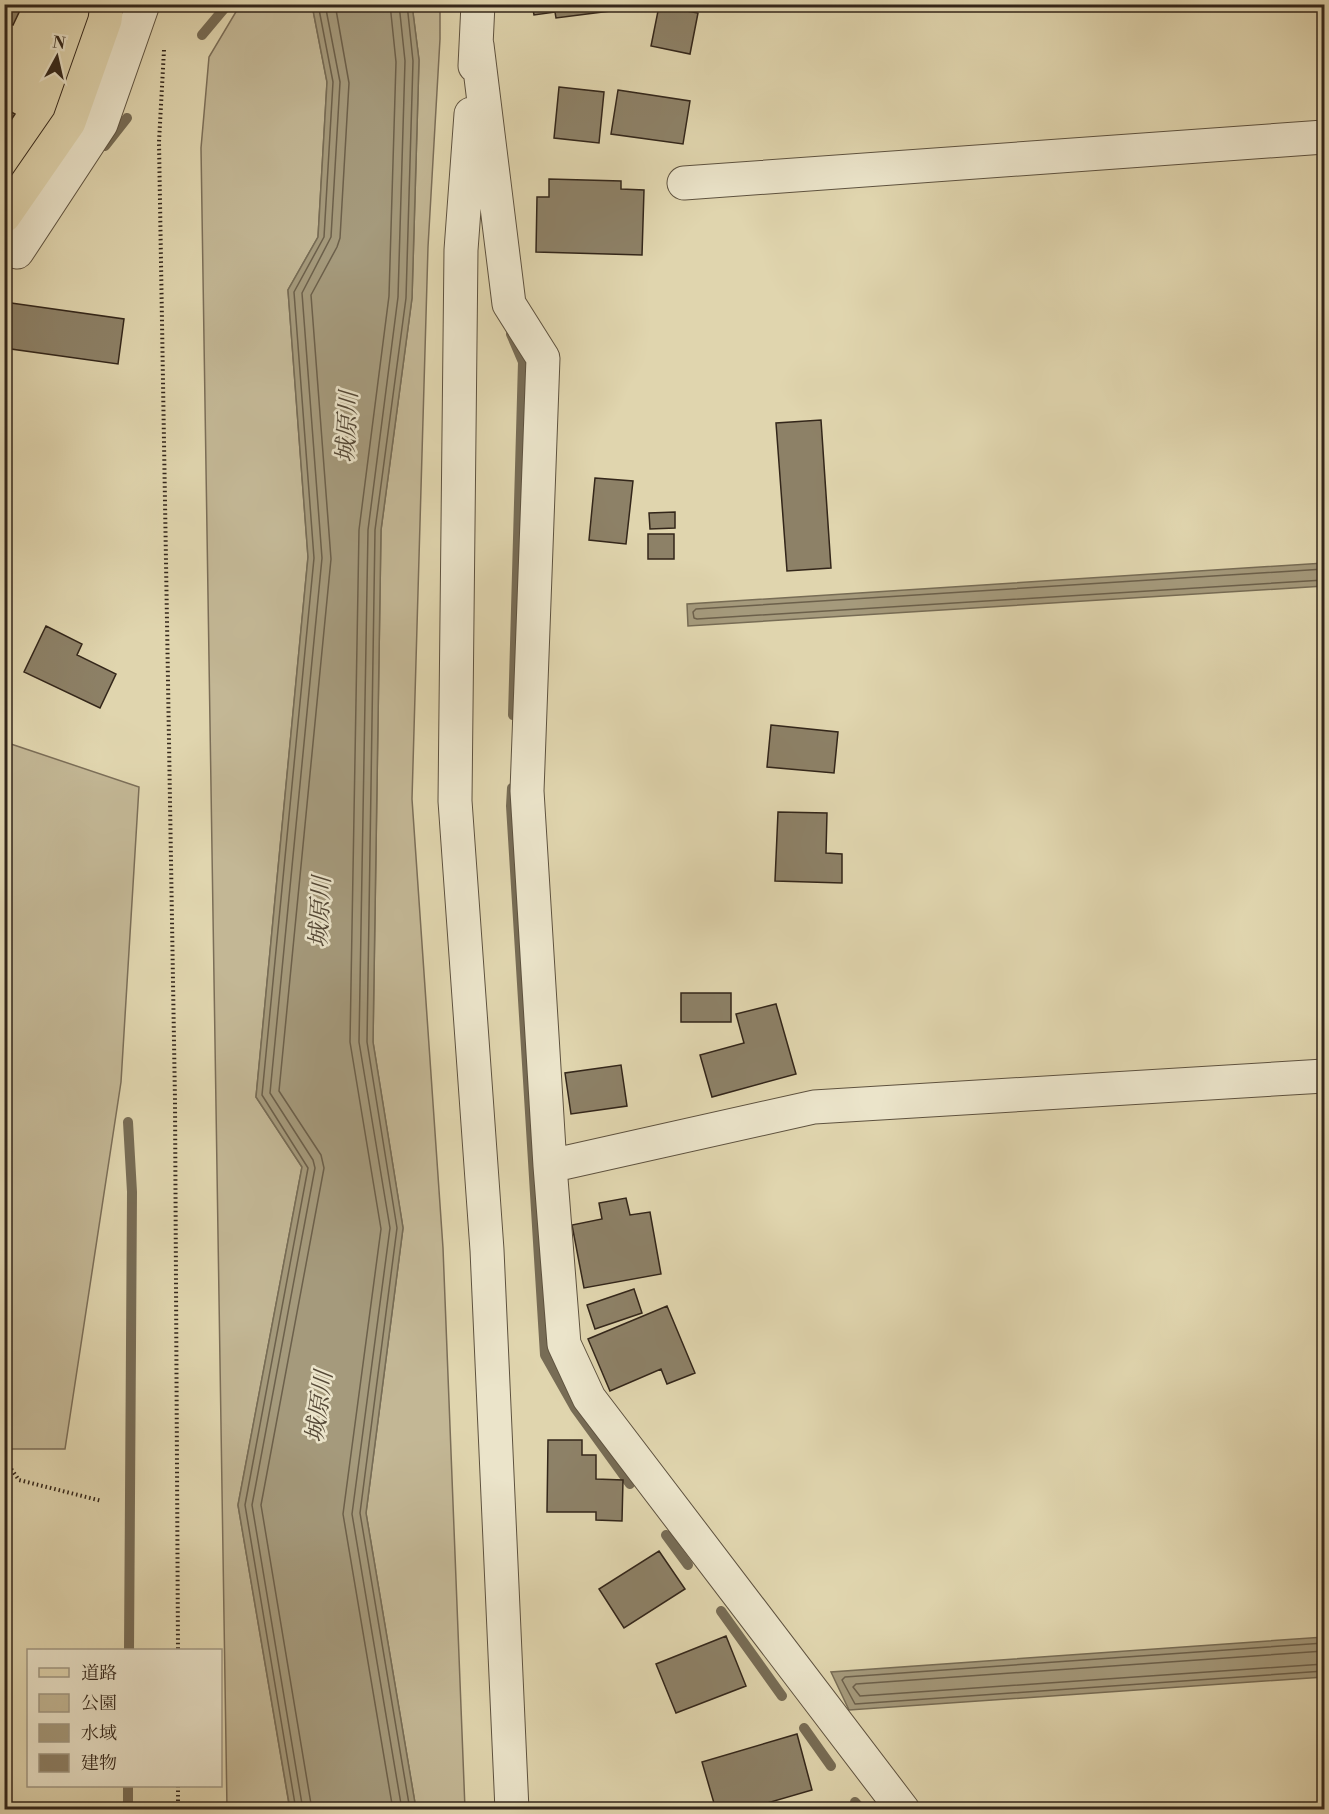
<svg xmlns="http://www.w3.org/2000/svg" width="1329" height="1814" viewBox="0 0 1329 1814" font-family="'Libre Bodoni','Noto Serif JP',serif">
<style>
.green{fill:#c3b795;stroke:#7b6e58;stroke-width:1.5}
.water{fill:#a59a7c;stroke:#776c55;stroke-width:1.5}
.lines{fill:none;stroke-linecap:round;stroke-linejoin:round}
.shore{stroke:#6c604b;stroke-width:1.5}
.stream{stroke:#776c55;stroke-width:10}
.building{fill:#8d8167;stroke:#33261a;stroke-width:1.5}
.minor-casing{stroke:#5e523f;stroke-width:35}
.major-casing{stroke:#33261a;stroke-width:35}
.path{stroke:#33261a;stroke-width:4;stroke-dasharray:1.5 3;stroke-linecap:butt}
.minor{stroke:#ebe4ca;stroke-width:33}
.major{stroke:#e0d5ae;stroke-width:33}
.labels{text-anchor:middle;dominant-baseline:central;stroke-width:5;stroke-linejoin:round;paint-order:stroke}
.water-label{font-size:24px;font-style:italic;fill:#554937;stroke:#ebe4ca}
</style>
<rect width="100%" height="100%" fill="#e0d5ae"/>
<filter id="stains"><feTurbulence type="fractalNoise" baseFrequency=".00333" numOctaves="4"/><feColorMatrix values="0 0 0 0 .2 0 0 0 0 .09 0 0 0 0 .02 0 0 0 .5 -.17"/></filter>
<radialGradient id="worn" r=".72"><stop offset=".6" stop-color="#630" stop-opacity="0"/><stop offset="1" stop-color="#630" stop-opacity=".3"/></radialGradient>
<!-- green -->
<path class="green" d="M240,5H312L327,82L318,237L288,290L308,557L256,1097L302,1167L238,1505L290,1810L227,1809L201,148L209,57Z
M412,5H440V39L428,247L412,799L443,1248L465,1809H416L366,1513L403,1228L373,1042L381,530L412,298L419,60Z
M5,742L139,787L121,1082L65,1449H5Z"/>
<!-- water -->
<path class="water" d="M312,5H412L419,60L412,298L381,530L373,1042L403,1228L366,1513L416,1809H290L238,1505L302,1167L256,1097L308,557L288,290L318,237L327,82Z
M1324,563V586L688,626L687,604Z
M1324,1637V1677L849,1710L831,1672Z"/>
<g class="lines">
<!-- shore -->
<path class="shore" d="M390,4L396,62L389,296L359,530L350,1042L381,1229L343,1514L393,1810
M399,4L405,61L398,297L368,530L359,1042L390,1228L352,1514L402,1810
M407,4L413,61L406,298L375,530L367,1042L397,1228L360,1513L410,1810
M1324,569L696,609L693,612L694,618L697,619L1324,580
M1324,1643L845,1677L842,1680L855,1704L1324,1671
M1324,1651L856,1684L853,1687L860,1696L1324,1664
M296,1810L245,1505L308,1168L262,1095L314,558L294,292L324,237L333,82L318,4
M303,1810L252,1505L315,1168L313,1160L270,1093L322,558L302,293L331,237L340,82L325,4
M312,1810L261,1505L324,1168L321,1155L279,1091L331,559L311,295L337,247L340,238L349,83L335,4"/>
<!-- stream -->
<path class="stream" d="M202,35L228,4
M105,146L127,118
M511,334L523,362L513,715
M512,788L511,806L545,1355L575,1408L630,1484
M128,1122L132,1192L129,1650
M666,1535L688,1565
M721,1611L782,1696
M804,1728L831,1766
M855,1802L862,1810
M128,1810V1786"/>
</g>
<!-- building -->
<path class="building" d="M4,4H23L13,25L4,21Z
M532,4H618V10L556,18L555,12L534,15Z
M659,6L698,13L690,54L651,46Z
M559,87L604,92L599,143L554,138Z
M618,90L690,101L683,144L611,134Z
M4,108L15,114L4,131Z
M549,179L621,181V189L644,190L642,255L536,252L537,197H549Z
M4,302L124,319L118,364L4,348Z
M821,420L831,568L787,571L776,423Z
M595,478L633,481L626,544L589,540Z
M675,512V528L650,529L649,513Z
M648,534H674V559H648Z
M46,626L82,644L77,655L116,674L100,708L24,672Z
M771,725L838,732L834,773L767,767Z
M778,812L827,813L826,853L842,854V883L775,881Z
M681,993H731V1022H681Z
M776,1004L796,1074L712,1097L700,1055L744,1043L736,1014Z
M621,1065L627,1106L571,1114L565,1073Z
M626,1198L630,1215L650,1212L661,1274L584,1288L572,1225L602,1219L599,1203Z
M634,1289L642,1313L595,1329L587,1305Z
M667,1306L695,1373L667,1384L661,1369L610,1391L588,1339Z
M548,1440H582V1455H596V1479L623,1480L622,1521L596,1520V1512H547Z
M659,1551L685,1589L624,1628L599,1589Z
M726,1636L746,1686L676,1713L656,1664Z
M797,1734L812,1790L743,1810H716L702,1762Z"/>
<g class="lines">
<defs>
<path id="minor" d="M477,45L509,304L543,358L527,791L550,1166L564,1344L589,1398L903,1810
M475,66L478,4
M471,114L461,250L455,801L487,1250L512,1810
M684,183L1324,137
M4,250L17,252L101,124L143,4
M550,1166L814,1107L1324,1076"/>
<path id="major" d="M4,216L69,122L105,20L107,4"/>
</defs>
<!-- minor casing -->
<use href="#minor" class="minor-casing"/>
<!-- major casing -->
<use href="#major" class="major-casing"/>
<!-- path -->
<path class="path" d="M164,50L159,142L175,1101L178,1650
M4,1466H9L19,1480L102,1501
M178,1786V1810"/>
<!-- minor -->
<use href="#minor" class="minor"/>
<!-- major -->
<use href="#major" class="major"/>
</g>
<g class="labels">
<!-- water labels -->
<g class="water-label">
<text transform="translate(348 427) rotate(-87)">城原川</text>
<text transform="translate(321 912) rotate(-87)">城原川</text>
<text transform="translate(320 1407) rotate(-82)">城原川</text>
</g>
</g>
<!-- margin -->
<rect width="1329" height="1814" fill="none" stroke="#e0d5ae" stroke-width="24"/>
<rect x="6" y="6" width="1317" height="1802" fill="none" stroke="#33261a" stroke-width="3"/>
<rect x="12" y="12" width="1305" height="1790" fill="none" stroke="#33261a" stroke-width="1.5"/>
<!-- legend -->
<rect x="27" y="1649" width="195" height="138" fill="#ebe4ca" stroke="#a19884" stroke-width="1.5"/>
<rect x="39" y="1668" width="30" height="9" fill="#e0d5ae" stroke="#a19884" stroke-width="1.5"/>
<text x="81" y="1679" font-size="18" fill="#33261a">道路</text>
<rect x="39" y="1694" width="30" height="18" fill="#c3b795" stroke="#a19884" stroke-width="1.5"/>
<text x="81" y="1709" font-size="18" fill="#33261a">公園</text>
<rect x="39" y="1724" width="30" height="18" fill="#a59a7c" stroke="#a19884" stroke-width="1.5"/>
<text x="81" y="1739" font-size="18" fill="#33261a">水域</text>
<rect x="39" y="1754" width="30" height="18" fill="#8d8167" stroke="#a19884" stroke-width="1.5"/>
<text x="81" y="1769" font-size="18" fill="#33261a">建物</text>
<!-- north arrow -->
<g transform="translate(57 57) rotate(8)" stroke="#ebe4ca" stroke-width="4.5" paint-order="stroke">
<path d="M0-4.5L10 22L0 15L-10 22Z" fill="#33261a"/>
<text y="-9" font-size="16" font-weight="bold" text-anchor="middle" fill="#33261a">N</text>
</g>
<rect width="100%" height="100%" filter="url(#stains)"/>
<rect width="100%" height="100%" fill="url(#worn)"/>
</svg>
